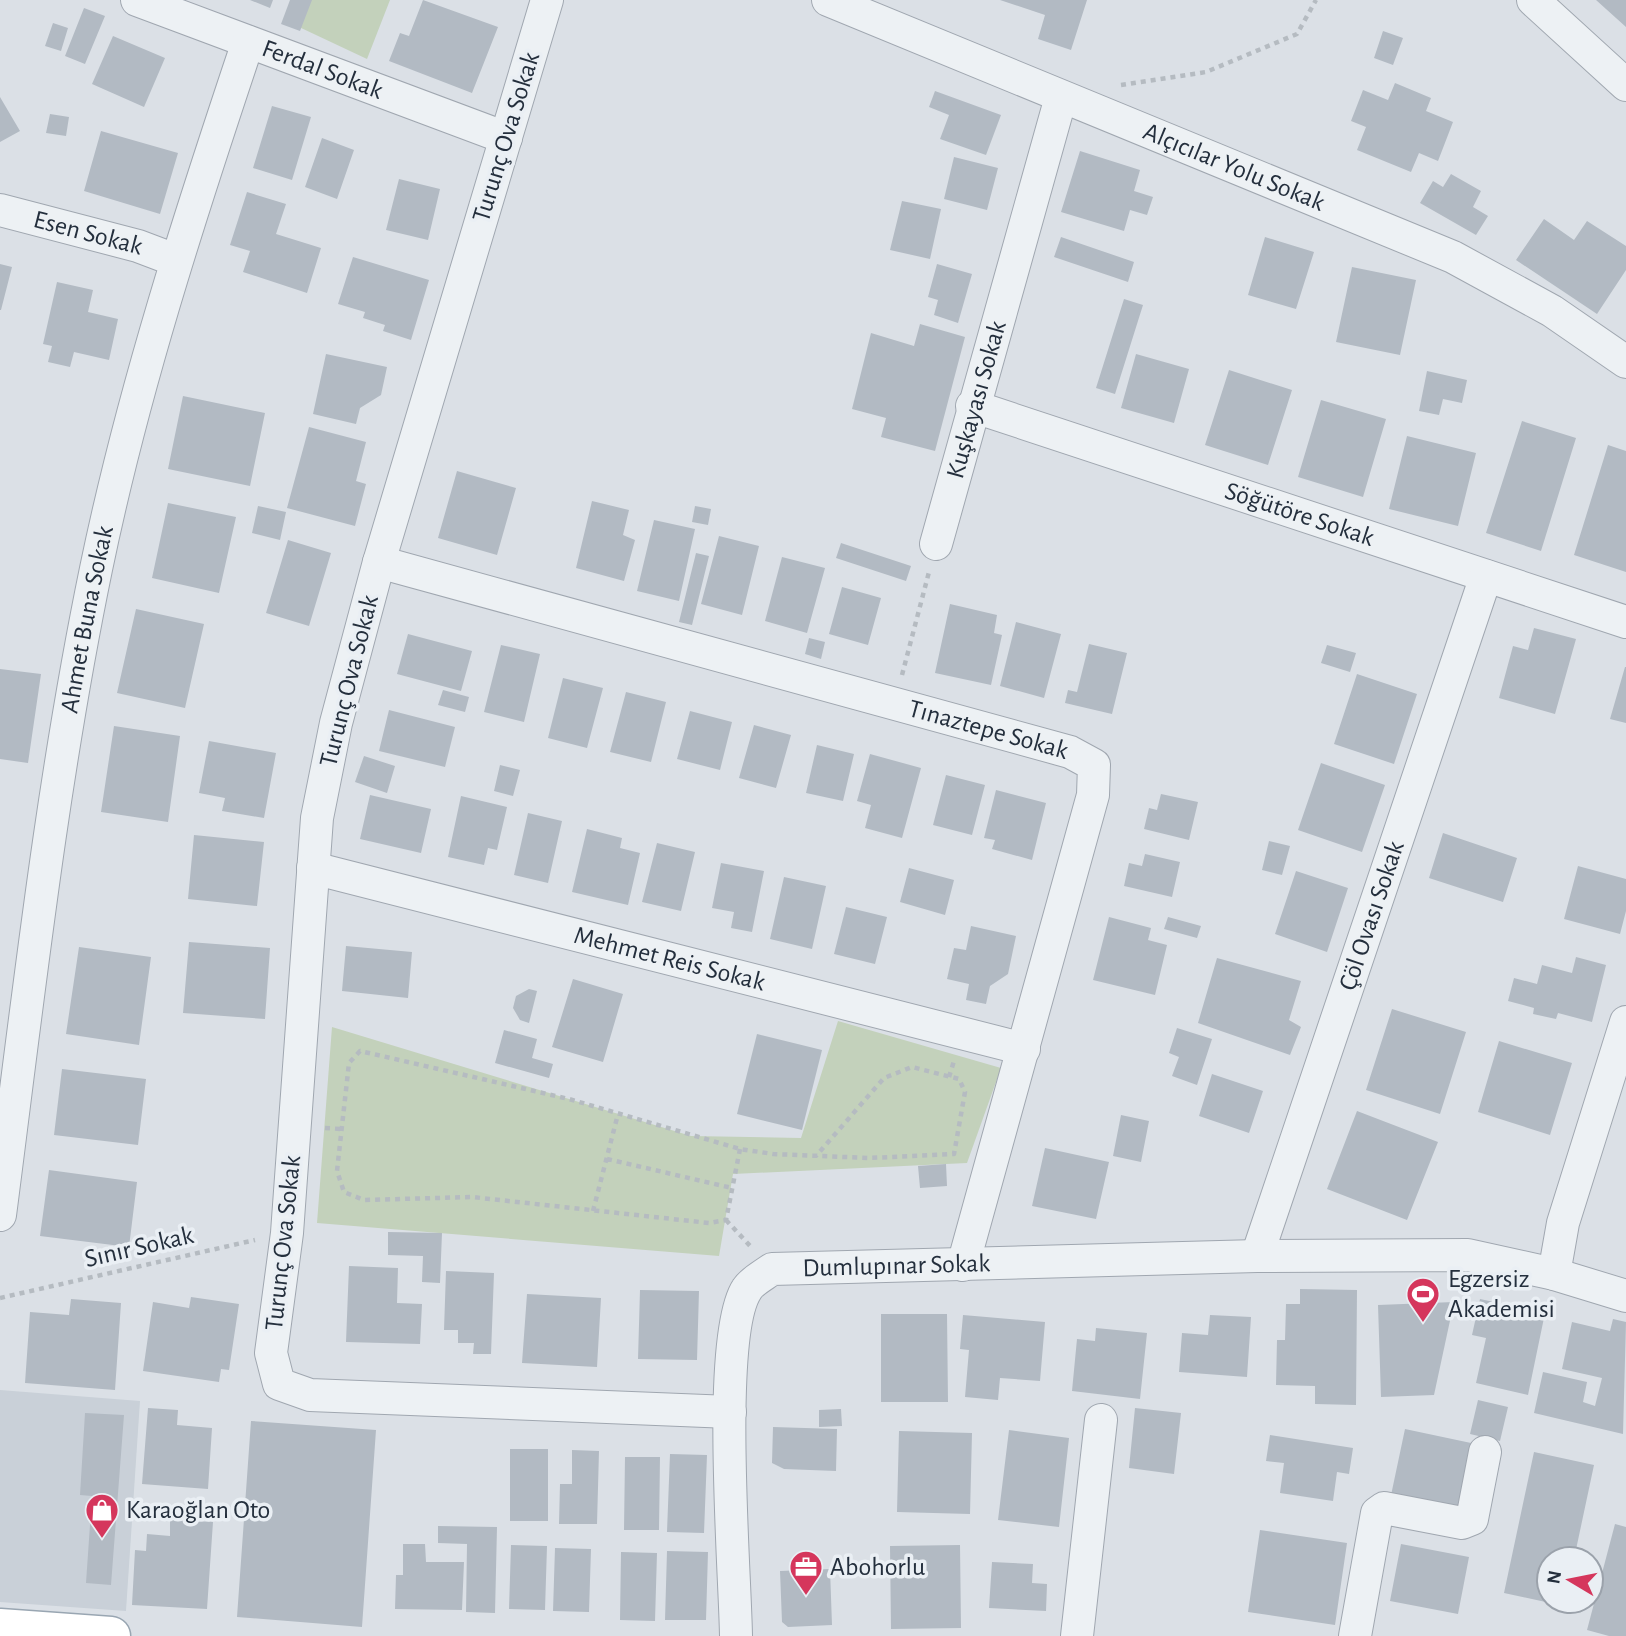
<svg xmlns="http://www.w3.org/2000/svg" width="1626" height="1636" viewBox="0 0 1626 1636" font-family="'Alegreya Sans',sans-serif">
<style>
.built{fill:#c9d0d8}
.green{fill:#c3d1bb}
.building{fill:#b2bac3}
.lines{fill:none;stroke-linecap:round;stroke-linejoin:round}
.minor-casing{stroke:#a0a7b0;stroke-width:34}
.major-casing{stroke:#99a6b2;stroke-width:41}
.path{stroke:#b5bbc1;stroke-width:4.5;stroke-dasharray:5 5;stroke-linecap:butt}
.minor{stroke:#edf1f4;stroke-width:32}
.major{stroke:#fff;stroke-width:38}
.labels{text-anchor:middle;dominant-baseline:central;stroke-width:7;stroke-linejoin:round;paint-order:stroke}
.street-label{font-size:26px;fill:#242f3d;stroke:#eaeff4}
.poi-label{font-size:26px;fill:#242f3d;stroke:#eaeff4;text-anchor:start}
</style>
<rect width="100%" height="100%" fill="#dbe0e6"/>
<!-- built -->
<path class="built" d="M0,1390L140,1401L126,1611L0,1602Z"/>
<!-- green -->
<path class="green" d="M305,0H390L367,59L299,27Z
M838,1021L1001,1068L967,1163L733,1174L719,1256L317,1223L332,1027L691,1136L801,1138Z"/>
<!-- building -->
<path class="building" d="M250,0H273L270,8Z
M290,0H312L300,31L281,24Z
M423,0L498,27L472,93L389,61L400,33L409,36Z
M1000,0H1087L1071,50L1038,39L1045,15Z
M1596,0H1626V27Z
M84,8L105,16L85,64L65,56Z
M53,23L68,28L61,51L45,46Z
M1383,31L1403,38L1393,65L1374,58Z
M113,36L165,58L144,107L92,84Z
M1395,83L1431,98L1426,111L1453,122L1438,161L1419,153L1411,172L1357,150L1366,127L1351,121L1363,90L1388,100Z
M935,91L1001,115L986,155L940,139L949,115L929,107Z
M0,97L20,131L0,142Z
M272,106L311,117L292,180L253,168Z
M50,114L69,117L66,136L46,133Z
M101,131L178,153L160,214L84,191Z
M322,138L354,150L337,199L305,187Z
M1080,151L1140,170L1134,191L1153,197L1147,215L1130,210L1124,231L1061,212Z
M954,157L998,168L987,210L944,199Z
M1451,174L1481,191L1473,207L1488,216L1476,235L1420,203L1433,181L1443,187Z
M399,179L440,189L428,240L386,230Z
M247,192L286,204L276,234L321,248L307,293L243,272L250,251L230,245Z
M902,201L941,209L930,259L890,250Z
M1544,219L1574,240L1587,221L1626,246V270L1597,314L1516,260Z
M1061,237L1134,262L1128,282L1054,257Z
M1265,237L1314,252L1296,309L1248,295Z
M353,257L429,280L411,340L383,331L385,325L363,318L365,312L338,304Z
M0,264L12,267L1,310H0Z
M937,264L972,274L958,323L934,315L938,300L928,297Z
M1352,267L1416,280L1400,355L1336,342Z
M57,282L93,290L88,312L118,319L109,360L74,352L70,367L48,362L52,346L43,344Z
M1124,299L1143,305L1115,394L1096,388Z
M920,324L965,337L935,451L881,437L886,418L852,409L871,333L914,346Z
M326,354L387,367L381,395L360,408L356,424L313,414Z
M1136,354L1189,369L1174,423L1121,408Z
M1229,370L1292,390L1268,465L1205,445Z
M1427,371L1467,380L1462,403L1443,399L1439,415L1419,411Z
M183,396L265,413L250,486L168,469Z
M1321,400L1386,419L1363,497L1298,477Z
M1522,421L1576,438L1541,551L1486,533Z
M309,427L366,442L356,481L366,484L355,526L287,508Z
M1407,436L1476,453L1458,526L1389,509Z
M1608,445L1626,451V572L1574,555Z
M457,471L516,488L497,555L438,538Z
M592,501L629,510L623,535L635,540L624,581L576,568Z
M168,503L236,517L219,593L152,578Z
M258,506L286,512L280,540L252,533Z
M695,506L711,509L708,525L692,522Z
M654,520L695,529L679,601L637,591Z
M719,536L759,546L742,615L701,604Z
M288,540L331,553L309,626L266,613Z
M841,543L911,566L906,581L836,558Z
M696,553L709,556L692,625L679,622Z
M782,557L825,568L807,633L765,621Z
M842,587L881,598L868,645L829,634Z
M950,604L997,615L994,633L1002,635L991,685L935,673Z
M136,609L204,624L185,708L117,693Z
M1016,622L1061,634L1044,698L1000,686Z
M1534,628L1576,639L1555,714L1499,698L1513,646L1528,650Z
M408,634L472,651L461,691L397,674Z
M809,638L825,642L821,659L805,654Z
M1089,644L1127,653L1112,714L1065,703L1068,690L1077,692Z
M501,645L540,654L524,722L484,712Z
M1327,645L1356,653L1350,672L1321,663Z
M1625,667H1626V723L1610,719Z
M0,669L41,674L28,763L0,759Z
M1357,674L1417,694L1394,764L1334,744Z
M563,678L603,688L587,748L548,738Z
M443,690L469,697L465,712L438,705Z
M626,692L666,702L651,762L610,752Z
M389,710L455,727L445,767L379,751Z
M690,711L732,722L720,770L677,759Z
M754,725L791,735L776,788L739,778Z
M114,726L180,736L168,822L101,812Z
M209,741L276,753L264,818L222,811L225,798L199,793Z
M817,745L854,754L843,801L806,793Z
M870,754L921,768L902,838L865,828L871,805L857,801Z
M364,756L395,766L387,793L355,782Z
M1321,763L1385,785L1362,852L1298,830Z
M500,765L520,770L513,796L494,791Z
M946,775L985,785L972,835L933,825Z
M996,790L1046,803L1032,860L992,849L995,840L984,838Z
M1161,794L1198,802L1189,840L1144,829L1149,808L1157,810Z
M370,795L431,809L421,853L360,839Z
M461,796L507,807L497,850L488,848L484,865L448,857Z
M528,813L562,821L548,883L514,875Z
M587,829L622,838L620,848L640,853L628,905L572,892Z
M1443,833L1517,858L1503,902L1429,878Z
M194,835L264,842L257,906L188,899Z
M1269,841L1290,846L1282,875L1262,870Z
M657,843L695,852L681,911L642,902Z
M1145,854L1180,862L1172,897L1124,886L1129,863L1142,866Z
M721,863L764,871L752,932L731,928L734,912L712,908Z
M1578,866L1626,879V911L1620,934L1564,919Z
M909,868L954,880L945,915L900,902Z
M1296,871L1348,888L1327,952L1275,934Z
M784,877L826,886L812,949L770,939Z
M846,907L887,917L875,964L834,954Z
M1109,917L1151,928L1148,940L1167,945L1155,995L1093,980Z
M1168,917L1201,926L1197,938L1164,929Z
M971,926L1016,936L1008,974L990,986L986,1004L966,1000L969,984L947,979L954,948L966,950Z
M189,942L270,948L265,1019L183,1013Z
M346,946L412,952L408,998L342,991Z
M79,947L151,957L139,1045L66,1034Z
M1576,957L1606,965L1592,1022L1558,1013L1556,1019L1533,1014L1534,1008L1508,1001L1514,978L1537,984L1542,965L1572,973Z
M1217,958L1301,981L1289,1020L1301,1027L1290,1055L1198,1023Z
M573,979L623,994L603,1062L552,1047Z
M529,989L537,991L529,1023L520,1020L513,1008L516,996Z
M1392,1009L1466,1032L1440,1114L1366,1090Z
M1177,1028L1212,1039L1197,1085L1172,1076L1179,1057L1169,1053Z
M504,1030L537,1039L532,1058L553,1064L549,1078L495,1063Z
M757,1034L822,1050L802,1130L737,1114Z
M1499,1041L1572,1063L1550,1135L1478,1112Z
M62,1069L146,1079L138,1145L54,1135Z
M1212,1074L1263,1091L1249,1133L1199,1116Z
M1357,1111L1438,1142L1407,1220L1327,1189Z
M1121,1115L1149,1121L1141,1162L1113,1156Z
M1045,1148L1109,1162L1096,1219L1032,1206Z
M946,1164L947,1186L920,1188L918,1166Z
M49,1170L137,1182L129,1247L40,1236Z
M388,1232L442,1233L440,1283L422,1282L423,1256L388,1255Z
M349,1266L398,1268L397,1303L422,1304L420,1344L346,1342Z
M446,1271L494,1273L491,1354H473L474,1343H458V1330H444Z
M1300,1289L1357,1290L1356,1405L1315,1404V1386L1276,1385L1277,1340H1285L1286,1304H1300Z
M640,1290L699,1291L697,1360L638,1359Z
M527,1294L601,1298L597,1367L522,1363Z
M191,1297L239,1304L229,1370L221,1369L219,1382L143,1371L153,1302L189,1308Z
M71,1299L121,1303L115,1390L25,1383L30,1312L69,1315Z
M1480,1299L1545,1313L1528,1395L1476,1383L1486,1338L1472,1335Z
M1454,1302L1434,1395L1381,1397L1378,1305Z
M881,1314H947L948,1402H881Z
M963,1315L1045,1322L1040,1381L1000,1378L998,1400L965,1397L969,1350L960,1349Z
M1210,1315L1251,1317L1247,1377L1179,1372L1182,1333L1208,1335Z
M1613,1319L1626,1322L1623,1434L1534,1413L1543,1372L1587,1382L1583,1402L1595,1406L1602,1378L1562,1369L1572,1322L1610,1331Z
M1096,1328L1147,1333L1140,1399L1072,1391L1077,1339L1095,1341Z
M1478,1400L1508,1407L1500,1441L1470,1434Z
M148,1408L178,1410L177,1425L212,1428L208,1489L142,1484Z
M1135,1408L1181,1413L1174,1474L1129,1468Z
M841,1409L842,1426L819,1427V1410Z
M85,1413L124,1415L111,1585L86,1583L92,1496L80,1495Z
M251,1421L376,1430L362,1627L237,1617Z
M773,1427L837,1429L836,1471L784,1469L772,1463Z
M1405,1429L1471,1443L1456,1514L1390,1500Z
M1009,1430L1069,1438L1059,1527L998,1520Z
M899,1431L972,1433L970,1514L897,1512Z
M1270,1435L1353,1448L1349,1474L1337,1472L1333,1501L1280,1493L1284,1463L1266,1461Z
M510,1449H548V1521H510Z
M572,1450L599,1451L597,1524H559L560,1484H572Z
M1534,1452L1594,1465L1574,1559H1549V1601H1565L1564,1606L1504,1593Z
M670,1454L707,1455L704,1533L667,1532Z
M625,1457H660L659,1530H624Z
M170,1520L213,1522L207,1609L132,1605L135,1550L146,1551L147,1534L170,1536Z
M1615,1524L1626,1527V1636H1609L1587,1630Z
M438,1526L497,1527L495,1613L466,1612L467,1544L438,1543Z
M1260,1530L1347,1543L1335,1625L1248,1612Z
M403,1544H425L426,1562H464L462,1610L395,1609L396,1575H403Z
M1401,1544L1469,1557L1458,1614L1390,1601Z
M511,1545L547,1546L545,1610L509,1609Z
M960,1545L961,1628L891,1629L890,1546Z
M555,1548L591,1549L589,1612L553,1611Z
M667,1551L708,1552L706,1620H665Z
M621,1552L657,1553L655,1621L620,1620Z
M992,1562L1033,1564L1032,1583L1047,1584L1046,1611L989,1608Z
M830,1569L832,1625L788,1627L782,1622L780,1571Z"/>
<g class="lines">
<defs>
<g id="minor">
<path id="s1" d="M137,0L506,138"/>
<path d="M547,0L379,562L336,723L317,818L287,1233L271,1353L279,1384L310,1395L730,1412"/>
<path id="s2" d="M828,0L1453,257L1552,311L1626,362"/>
<path d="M1533,0L1626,85"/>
<path id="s3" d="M0,210L138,246L175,260"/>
<path id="s4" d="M972,406L1626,622"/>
<path id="s5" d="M936,544L1061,97"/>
<path id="s6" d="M379,562L1070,752L1094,765L1093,795L963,1265"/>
<path id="s7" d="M313,868L1024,1049"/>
<path id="s8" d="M0,1215C28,999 52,782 96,569C133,390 190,215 248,42"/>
<path id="s9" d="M1257,1256L1486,576"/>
<path d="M1554,1274L1563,1223L1626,1022"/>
<path id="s10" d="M736,1636C735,1570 716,1335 747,1289C752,1281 764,1275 772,1269L1257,1256L1468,1255L1554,1274L1626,1296"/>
<path d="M1077,1636L1101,1420"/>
<path d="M1355,1636L1377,1513L1384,1508L1462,1523L1472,1519L1485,1452"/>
</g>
<path id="major" d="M0,1628L111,1636"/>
</defs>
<!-- minor casing -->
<use href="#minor" class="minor-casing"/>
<!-- major casing -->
<use href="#major" class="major-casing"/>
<!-- path -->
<path class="path" d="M1121,85L1206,72L1297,34L1316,0
M902,675L929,572
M949,1077L954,1061
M325,1128L341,1129
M740,1149L726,1220L709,1223L472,1197L364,1200L344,1192L337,1171L349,1063L360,1051L569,1099L740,1149L773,1154L869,1158L954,1154L965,1092L959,1079L912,1067L884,1078L816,1156
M607,1159L732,1188
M593,1211L618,1114
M726,1220L752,1248
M0,1298L255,1240"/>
<!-- minor -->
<use href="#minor" class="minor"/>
<!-- major -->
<use href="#major" class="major"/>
</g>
<!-- icons -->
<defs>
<symbol id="stadium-pin" viewBox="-11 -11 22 30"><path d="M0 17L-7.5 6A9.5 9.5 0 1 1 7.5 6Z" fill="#d5365c" stroke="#eaeff4"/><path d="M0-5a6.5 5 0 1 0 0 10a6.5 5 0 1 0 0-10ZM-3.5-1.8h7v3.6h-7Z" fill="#fff"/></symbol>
<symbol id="shop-pin" viewBox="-11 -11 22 30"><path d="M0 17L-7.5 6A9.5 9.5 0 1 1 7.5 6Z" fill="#d5365c" stroke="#eaeff4"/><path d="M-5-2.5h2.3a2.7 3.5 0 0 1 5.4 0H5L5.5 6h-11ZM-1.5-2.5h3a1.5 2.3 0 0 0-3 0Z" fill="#fff"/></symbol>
<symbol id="office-pin" viewBox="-11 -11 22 30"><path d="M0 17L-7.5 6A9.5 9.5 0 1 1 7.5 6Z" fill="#d5365c" stroke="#eaeff4"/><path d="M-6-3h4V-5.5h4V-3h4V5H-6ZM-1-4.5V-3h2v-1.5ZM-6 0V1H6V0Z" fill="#fff"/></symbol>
</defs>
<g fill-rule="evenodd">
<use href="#stadium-pin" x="1404" y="1275" width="38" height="52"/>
<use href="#shop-pin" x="83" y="1491" width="38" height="52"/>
<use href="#office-pin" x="787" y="1548" width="38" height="52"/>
</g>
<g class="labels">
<!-- street labels -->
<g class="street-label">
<text stroke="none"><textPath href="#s1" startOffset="198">Ferdal Sokak</textPath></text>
<text transform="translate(506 137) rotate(-73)">Turunç Ova Sokak</text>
<text stroke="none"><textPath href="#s2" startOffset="439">Alçıcılar Yolu Sokak</textPath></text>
<text stroke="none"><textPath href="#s3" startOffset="91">Esen Sokak</textPath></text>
<text stroke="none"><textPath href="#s5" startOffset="150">Kuşkayası Sokak</textPath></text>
<text stroke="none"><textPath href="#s4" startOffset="345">Söğütöre Sokak</textPath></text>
<text stroke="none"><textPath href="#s8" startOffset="602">Ahmet Buna Sokak</textPath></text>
<text transform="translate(349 681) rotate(-76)">Turunç Ova Sokak</text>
<text stroke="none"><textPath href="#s6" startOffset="632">Tınaztepe Sokak</textPath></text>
<text stroke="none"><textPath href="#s9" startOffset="359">Çöl Ovası Sokak</textPath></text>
<text stroke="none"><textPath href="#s7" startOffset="368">Mehmet Reis Sokak</textPath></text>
<text transform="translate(283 1243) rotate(-84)">Turunç Ova Sokak</text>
<text transform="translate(139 1247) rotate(-13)">Sınır Sokak</text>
<text stroke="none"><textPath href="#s10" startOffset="506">Dumlupınar Sokak</textPath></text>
</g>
<!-- poi labels -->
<g class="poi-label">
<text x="1448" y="1279">Egzersiz<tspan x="1448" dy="30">Akademisi</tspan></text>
<text x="126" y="1510">Karaoğlan Oto</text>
<text x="830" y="1567">Abohorlu</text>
</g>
</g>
<!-- north arrow -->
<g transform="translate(1570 1580) rotate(280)"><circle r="33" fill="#eaeff4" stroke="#9ba2ab" stroke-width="2"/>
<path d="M0-5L12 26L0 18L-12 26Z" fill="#d5365c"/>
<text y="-10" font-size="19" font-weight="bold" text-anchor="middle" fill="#242f3d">N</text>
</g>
</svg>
